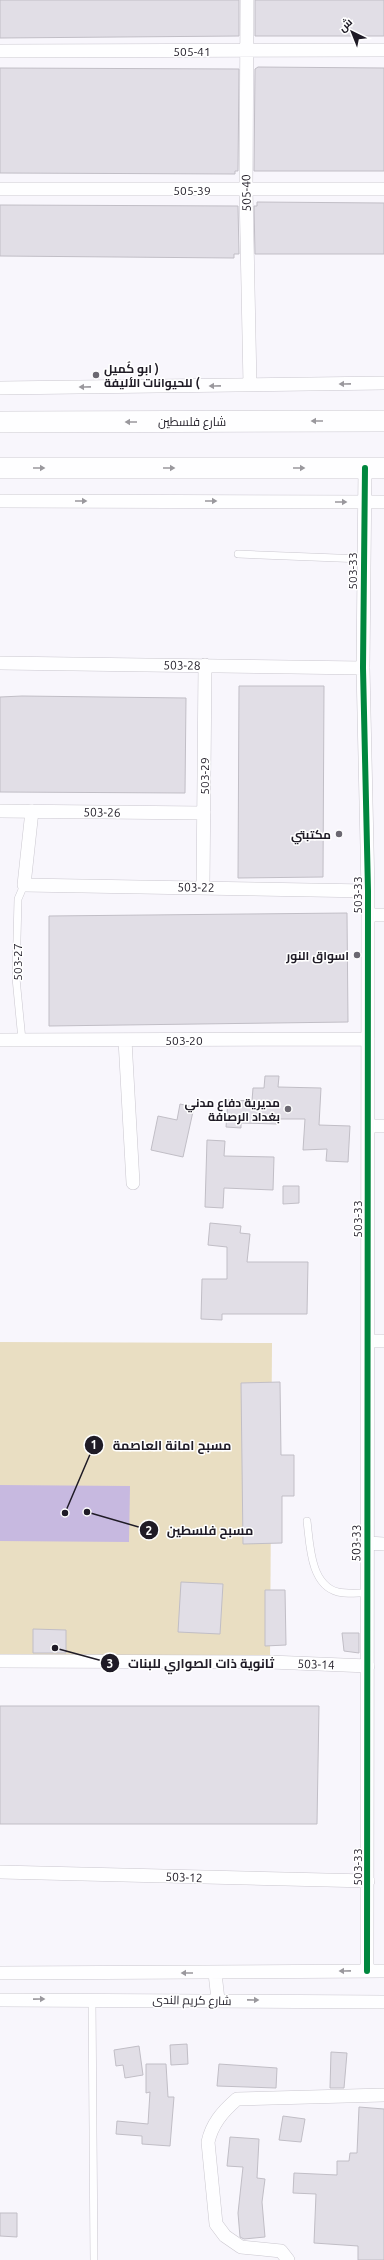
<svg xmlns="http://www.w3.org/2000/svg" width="384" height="2260" viewBox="0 0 384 2260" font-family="Ubuntu,Cairo,sans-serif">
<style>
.green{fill:#e9dec2}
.water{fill:#c7b9e0}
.building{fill:#e1dee6;stroke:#c1bec6}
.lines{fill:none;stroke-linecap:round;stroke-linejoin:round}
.service-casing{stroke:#cac7cf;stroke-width:8}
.minor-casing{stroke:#cac7cf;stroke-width:14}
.primary-casing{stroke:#cac7cf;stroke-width:22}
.service{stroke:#fefeff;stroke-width:7}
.minor{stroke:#fefeff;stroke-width:13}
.primary{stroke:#fefeff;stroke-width:21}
.cycleway-casing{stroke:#fff;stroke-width:8}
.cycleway{stroke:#00873e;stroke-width:6}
.oneway{fill:#9a989d}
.poi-dot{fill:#6b6871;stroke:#fff;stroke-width:1.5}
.labels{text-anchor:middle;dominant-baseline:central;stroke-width:3;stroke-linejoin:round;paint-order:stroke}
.street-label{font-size:12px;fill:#1f1b26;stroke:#fff}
.poi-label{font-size:12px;font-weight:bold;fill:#1f1b26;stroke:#fff;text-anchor:end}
.leader{fill:none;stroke:#1f1b26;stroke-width:1.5}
.callout-dot{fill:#1f1b26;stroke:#fff;stroke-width:1.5}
.mark-label{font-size:12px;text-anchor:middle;font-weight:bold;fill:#fff}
.callout-label{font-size:13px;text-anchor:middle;font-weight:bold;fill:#1f1b26;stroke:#fff;stroke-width:3;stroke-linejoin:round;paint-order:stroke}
</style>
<rect width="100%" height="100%" fill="#f8f6fc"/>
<!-- green -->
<path class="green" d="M0,1342L272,1343L270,1662L0,1661Z"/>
<!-- water -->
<path class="water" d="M0,1485L130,1486L129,1542L0,1541Z"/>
<!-- building -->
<path class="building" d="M0,0H239V36L0,38Z
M255,0H384V36H255Z
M258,67L384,68V171H254L255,69Z
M0,68L239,69L238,171H235V174L0,173Z
M257,202L384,203V254H255L254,206H257Z
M0,205L238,206L239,254H234V258L0,256Z
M239,686H324L323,877L238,878Z
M22,696L186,698L185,793L0,792V697Z
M347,913L348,1022L49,1026V916Z
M265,1076H279L278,1087L321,1088L319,1125L350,1126L348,1162L326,1161L327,1149L303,1150L305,1119H277V1124L241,1123V1128L226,1127L228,1100L252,1101L253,1088H264Z
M180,1104L194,1107L183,1157L151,1150L158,1116L177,1120Z
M207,1140L225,1141L224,1156L274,1157L273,1190L224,1188L223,1208L205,1207Z
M283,1186H299V1203L283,1204Z
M210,1223L241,1226L240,1233L250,1234L247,1262H308L307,1314H222V1320L201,1319L202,1279H227V1247L208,1245Z
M280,1382L281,1455H294V1496H282V1543L243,1544L241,1383Z
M181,1582L223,1584L220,1634L178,1632Z
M265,1590H285L286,1645L265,1646Z
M33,1629L66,1630V1653H33Z
M342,1633H359V1653L344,1651Z
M0,1706H319L317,1824H0Z
M187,2044L188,2064L171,2065L170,2045Z
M139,2046L143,2075L125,2078L123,2065L116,2066L114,2050Z
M331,2052L347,2053L344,2088H330Z
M146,2064H166L168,2097H174L170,2146L142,2144V2136L116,2134L117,2121L148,2124L150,2092L146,2093Z
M219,2064L277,2068L276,2088L217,2086Z
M359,2107L384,2109V2260H358V2246L314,2243L316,2194L293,2193L294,2173L337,2175V2161H349L350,2153H357Z
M283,2116L305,2119L301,2142L279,2140Z
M230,2137L259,2139L257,2178L265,2179L262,2202L265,2237L244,2239L240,2237L238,2213L243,2167L227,2166Z
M0,2213H17V2237L0,2236Z"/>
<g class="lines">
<defs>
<path id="service" d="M238,554L363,559
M22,1040L16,978L18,899L24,885
M307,1521C310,1544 310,1585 338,1592C346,1594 357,1593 366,1593
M92,1999L94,2260"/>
<path id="minor" d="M247,0L246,190L250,385
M0,51L384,50
M0,189H384
M0,388L384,383
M365,468L363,668L368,891L367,1971
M0,501L384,502
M0,663L363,668
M0,811L204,813
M32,811L24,885L368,891
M203,887L205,665
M368,915H384
M0,1040L368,1039
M125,1040L133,1183
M368,1126H384
M368,1341H384
M368,1543L384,1544
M0,1661L270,1662L368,1666
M0,1872L368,1881
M0,1973L384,1971
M215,1973L218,2000
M0,2000L384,2002
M288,2260L281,2251L241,2247L225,2236L216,2224L208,2142C212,2124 222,2112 237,2099L384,2095"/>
<path id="primary" d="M0,422L384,421
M0,468H384"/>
</defs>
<!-- service casing -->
<use href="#service" class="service-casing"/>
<!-- minor casing -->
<use href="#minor" class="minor-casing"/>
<!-- primary casing -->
<use href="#primary" class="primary-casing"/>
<!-- service -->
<use href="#service" class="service"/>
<!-- minor -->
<use href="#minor" class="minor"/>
<!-- primary -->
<use href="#primary" class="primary"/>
<defs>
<path id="cycleway" d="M365,468L363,668L368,891L367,1971"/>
</defs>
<!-- cycleway casing -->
<use href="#cycleway" class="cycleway-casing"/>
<!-- cycleway -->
<use href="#cycleway" class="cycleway"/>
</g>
<!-- one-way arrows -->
<defs><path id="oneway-solid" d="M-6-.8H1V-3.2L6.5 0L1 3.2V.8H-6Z"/></defs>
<g class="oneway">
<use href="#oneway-solid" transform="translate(345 384) rotate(179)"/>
<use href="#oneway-solid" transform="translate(215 386) rotate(179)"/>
<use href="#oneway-solid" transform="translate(85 387) rotate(179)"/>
<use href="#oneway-solid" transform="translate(317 421) rotate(180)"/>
<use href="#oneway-solid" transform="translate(131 422) rotate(180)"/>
<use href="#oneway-solid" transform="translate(39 468)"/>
<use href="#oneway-solid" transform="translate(169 468)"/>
<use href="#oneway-solid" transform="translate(299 468)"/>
<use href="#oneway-solid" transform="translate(81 501)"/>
<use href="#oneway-solid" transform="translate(211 501)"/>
<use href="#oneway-solid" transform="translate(341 502)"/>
<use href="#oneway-solid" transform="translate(345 1971) rotate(179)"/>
<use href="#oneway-solid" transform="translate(187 1973) rotate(180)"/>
<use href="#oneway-solid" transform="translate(39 1999) rotate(-1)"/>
<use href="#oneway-solid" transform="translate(253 2000) rotate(1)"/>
</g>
<!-- markers -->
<g class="poi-dot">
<circle cx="96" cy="375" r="4"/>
<circle cx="339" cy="834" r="4"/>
<circle cx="357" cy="955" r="4"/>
<circle cx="288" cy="1109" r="4"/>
</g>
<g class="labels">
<!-- street labels -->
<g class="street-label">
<text x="192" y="51">505-41</text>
<text x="192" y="190">505-39</text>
<text transform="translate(246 193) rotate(-91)">505-40</text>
<text x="192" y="421">شارع فلسطين</text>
<text transform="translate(352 571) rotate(-90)">503-33</text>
<text transform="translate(182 665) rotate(1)">503-28</text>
<text transform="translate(204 776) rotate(-90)">503-29</text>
<text transform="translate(102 812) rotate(1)">503-26</text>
<text transform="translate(196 887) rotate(1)">503-22</text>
<text transform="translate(357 895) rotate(-90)">503-33</text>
<text transform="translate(17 962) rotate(-90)">503-27</text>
<text x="184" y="1040">503-20</text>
<text transform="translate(357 1219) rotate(-90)">503-33</text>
<text transform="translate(356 1543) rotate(-89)">503-33</text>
<text transform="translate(316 1664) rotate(2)">503-14</text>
<text transform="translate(357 1867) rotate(-90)">503-33</text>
<text transform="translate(184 1877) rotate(2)">503-12</text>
<text transform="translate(192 2000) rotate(1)">شارع كريم الندى</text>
</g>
<!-- poi labels -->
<g class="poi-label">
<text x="104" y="368" text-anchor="start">ابو كُميل )<tspan x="104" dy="14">للحيوانات الأليفة (</tspan></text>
<text x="331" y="834">مكتبتي</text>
<text x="349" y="955">اسواق النور</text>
<text x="280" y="1102">مديرية دفاع مدني<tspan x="280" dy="14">بغداد الرصافة</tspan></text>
</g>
</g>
<!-- callouts -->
<path class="leader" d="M65 1513L94 1445M87 1512L149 1530M55 1648L110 1663"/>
<g class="callout-dot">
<circle cx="65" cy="1513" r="4"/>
<circle cx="87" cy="1512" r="4"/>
<circle cx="55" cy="1648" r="4"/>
<circle cx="94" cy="1445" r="10"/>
<circle cx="149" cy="1530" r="10"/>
<circle cx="110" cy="1663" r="10"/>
</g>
<g class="mark-label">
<text x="94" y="1449">1</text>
<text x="149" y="1535">2</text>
<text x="110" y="1668">3</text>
</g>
<g class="callout-label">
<text x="172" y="1450">مسبح امانة العاصمة</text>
<text x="210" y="1535">مسبح فلسطين</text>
<text x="201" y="1668">ثانوية ذات الصواري للبنات</text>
</g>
<!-- north arrow -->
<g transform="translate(352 32) rotate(317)" stroke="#ffffff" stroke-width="3" paint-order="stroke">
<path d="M0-3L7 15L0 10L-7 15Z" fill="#1f1b26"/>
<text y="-6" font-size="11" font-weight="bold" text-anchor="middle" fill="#1f1b26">ش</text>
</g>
</svg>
